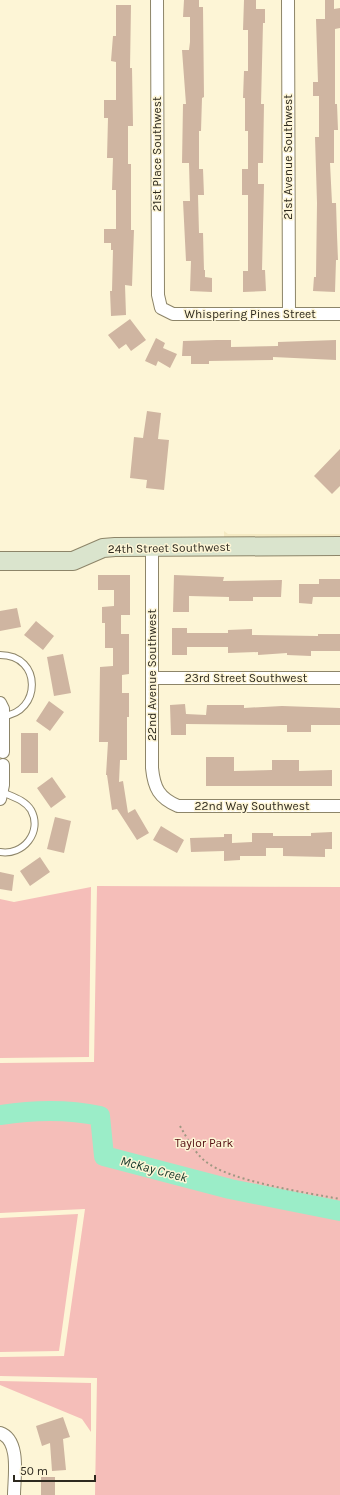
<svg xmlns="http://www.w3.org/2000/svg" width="340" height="1495" viewBox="0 0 340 1495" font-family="Karla,sans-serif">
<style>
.built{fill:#f5eac3}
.green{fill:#f5beb9}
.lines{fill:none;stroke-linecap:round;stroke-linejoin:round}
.river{stroke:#9bedc8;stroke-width:20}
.building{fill:#cfb5a1}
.lane-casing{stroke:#8d8569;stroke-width:8}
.street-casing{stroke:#8d8569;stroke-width:14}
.secondary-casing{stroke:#8d8569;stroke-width:20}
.path{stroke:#9e9882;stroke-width:2;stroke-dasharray:2 3;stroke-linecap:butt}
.lane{stroke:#fff;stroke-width:6}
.street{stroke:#fff;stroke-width:12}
.secondary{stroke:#dae4cd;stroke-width:18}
.labels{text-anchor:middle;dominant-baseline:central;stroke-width:3;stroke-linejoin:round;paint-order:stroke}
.street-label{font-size:12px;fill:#2d291e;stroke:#fdf5d6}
.park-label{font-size:12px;fill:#540f11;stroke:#fdf5d6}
.water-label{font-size:13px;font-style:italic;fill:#133728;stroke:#fdf5d6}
</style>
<rect width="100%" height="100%" fill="#fdf5d6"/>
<!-- built -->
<path class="built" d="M224,531L228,534H340V540L224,541Z"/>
<!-- green -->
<path class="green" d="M97,886L340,887V1495H95L97,1378L0,1376V1357L64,1356L85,1209L0,1213V1063L94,1062Z
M91,887L89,1057L0,1058V899L14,902Z
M78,1214L59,1351L0,1352V1218Z
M0,1381L91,1383V1432L82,1419L0,1385Z"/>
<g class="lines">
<!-- river -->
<path class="river" d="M0,1115C32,1110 68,1109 100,1116L104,1156L230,1189L340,1211"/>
</g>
<!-- building -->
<path class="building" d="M184,0H199V7H203L204,97L202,98L201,131H199V169H203L204,195H198L199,233H203L204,270H205V277L212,278V292L190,291L191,261H186L183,201H190L189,163H182L183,104H186L182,50H189L190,42V17H183Z
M244,0H256V9H265V23H263L261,104H264L263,163H258V184H264L262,270H265L266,291L243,292V271H248V195H242V169H248V131H245V98H243L244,71H248V30H243Z
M325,0H334V9L340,8V28L335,29V104H337L338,130H334V163H330L332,203H336L337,235L338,260H336L335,292L313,291L314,277H316L317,203L315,137H319V96H313V82H318L316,19H325Z
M116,5H131L130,68H132L133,126H128V164H131V230H134L132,286L125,285L126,315L111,316L110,291H112L113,250H111V243H104V229H116V190H112L113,158H107L108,118H104V100H116V62L111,61L113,36H116Z
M130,319L146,340L131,351L126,344L119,349L108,335Z
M156,338L165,343L163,348L177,354L170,368L158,361L156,366L145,361Z
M217,340H231V347L278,346V342L336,340V360L273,357V360L209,361V364H191V356H182L183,341Z
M147,411L161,413L158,439L169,440L164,490L146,488L147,480L130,478L134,437L143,438Z
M340,449V486L332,494L314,476Z
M98,575H130V615H121V634H129V674L122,675V693H129V717H127V760H120L119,782L123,781L128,813L135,809L149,833L137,840L117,809L112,810L107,775H106L108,742H99L100,667L113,666V648H105V623H102V607L114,606V590H98Z
M174,575L224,577L223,581L282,580L281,597H253V601H229V597L189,596V612H173Z
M319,579H340V597H313L312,604L299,603V584H319Z
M17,608L21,627L0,631V611Z
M36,621L54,636L43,650L24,635Z
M172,628H187V633H228V630L252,629V635L318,636V634H340V651H311V656L287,655V653L258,655V652L228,653V647H187V655H172Z
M63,654L71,693L54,696L47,657Z
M49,701L64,712L50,731L36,721Z
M185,704L186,714L206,715L207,705H244V708L282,706L340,708V725H311V732H287V725L186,724V735H171L170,705Z
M21,733H38V773H21Z
M206,757H234V771L272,770V760H299V771L332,770V786H206Z
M52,777L66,797L51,808L37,788Z
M55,817L71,821L64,853L47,849Z
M161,826L184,840L177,853L153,840Z
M332,832V849H325V857L283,856V848H266V856H240V860L224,861V851L191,852L190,838L224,837V834H232V843L252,842V833H273V836H311V833Z
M40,857L50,872L30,886L20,871Z
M0,872L14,875L12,891L0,889Z
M63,1417L70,1437L63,1439L66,1470L52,1471L50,1443L42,1446L36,1426Z
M41,1477H55V1495H41Z"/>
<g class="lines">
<defs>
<path id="lane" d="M0,655C43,655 41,713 3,716
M0,852C23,856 43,832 31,810C25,800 13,797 2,792"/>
<path id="street" d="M157,0L158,295L161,308L173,314H340
M288,0L289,314
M152,547V768C154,788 159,798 178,806H340
M152,678H340
M0,703L3,709V752
M0,799L3,785V765
M0,1433C21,1440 14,1478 14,1495"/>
<path id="secondary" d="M0,561H73L103,548L115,547L340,546"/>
</defs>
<!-- lane casing -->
<use href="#lane" class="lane-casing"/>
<!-- street casing -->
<use href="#street" class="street-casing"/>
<!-- secondary casing -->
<use href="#secondary" class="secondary-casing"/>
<!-- path -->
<path class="path" d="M180,1126C187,1138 194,1152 205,1161C228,1181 308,1193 340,1199"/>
<!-- lane -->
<use href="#lane" class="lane"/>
<!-- street -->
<use href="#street" class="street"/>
<!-- secondary -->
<use href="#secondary" class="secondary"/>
</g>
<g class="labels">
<!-- street labels -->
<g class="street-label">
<text transform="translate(157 154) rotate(-90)">21st Place Southwest</text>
<text transform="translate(288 157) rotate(-90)">21st Avenue Southwest</text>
<text x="250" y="314">Whispering Pines Street</text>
<text transform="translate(169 548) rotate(-1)">24th Street Southwest</text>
<text transform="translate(152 675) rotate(-90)">22nd Avenue Southwest</text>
<text x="246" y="678">23rd Street Southwest</text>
<text x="252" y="806">22nd Way Southwest</text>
</g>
<!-- park labels -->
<g class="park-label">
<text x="204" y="1143">Taylor Park</text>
</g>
<!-- water labels -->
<g class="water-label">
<text transform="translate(154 1169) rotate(15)">McKay Creek</text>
</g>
</g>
<!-- scale -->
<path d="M14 1475v6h81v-6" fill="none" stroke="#2d291e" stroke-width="2"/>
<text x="20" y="1475" font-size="12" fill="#2d291e" stroke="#fdf5d6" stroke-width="3" paint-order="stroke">50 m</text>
</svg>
